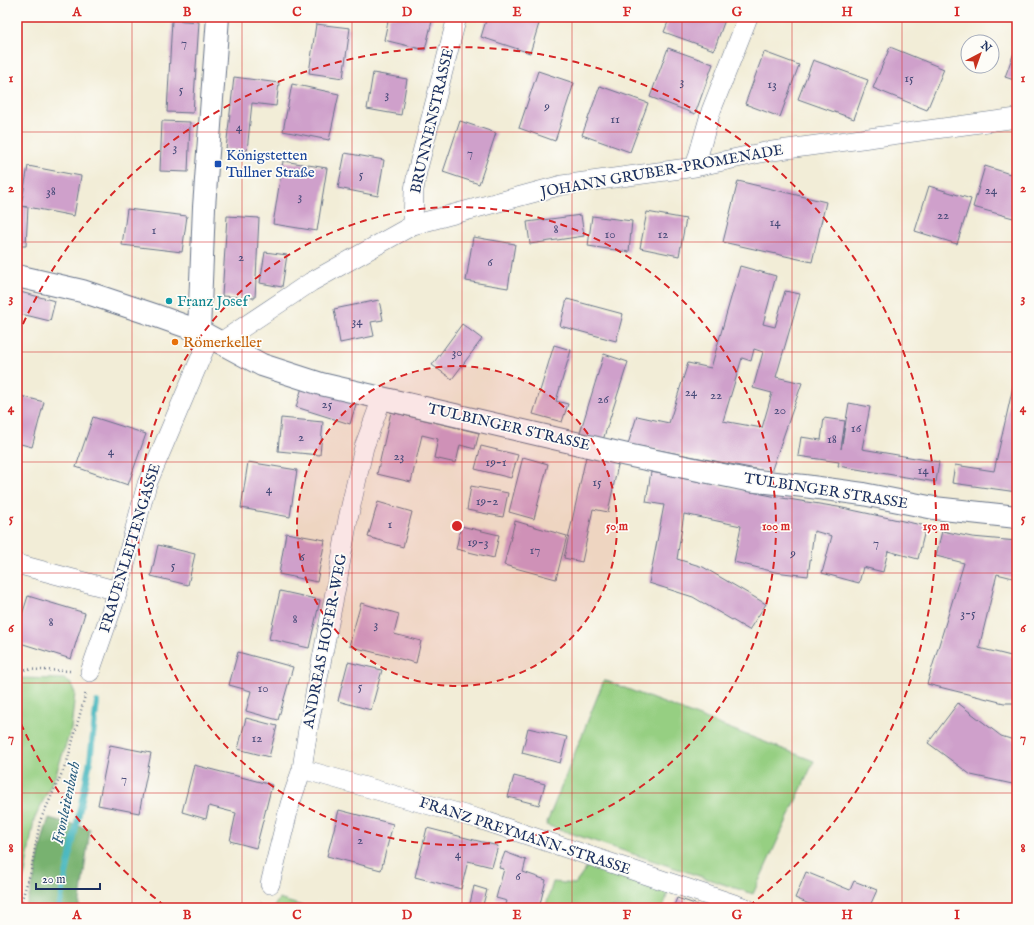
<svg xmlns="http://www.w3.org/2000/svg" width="1034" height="925" viewBox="0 0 1034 925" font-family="'IM FELL English',serif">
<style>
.green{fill:#96cf82;stroke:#587f70}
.forest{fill:#78b270;stroke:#4a7067}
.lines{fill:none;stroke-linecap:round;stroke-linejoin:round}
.stream{stroke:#49b8bf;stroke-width:6}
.building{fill:#cfa0cb;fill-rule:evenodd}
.minor-casing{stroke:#667288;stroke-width:20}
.secondary-casing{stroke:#667288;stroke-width:24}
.path{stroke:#667288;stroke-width:2.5;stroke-dasharray:1 3;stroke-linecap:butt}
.minor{stroke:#fff;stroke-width:19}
.secondary{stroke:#fff;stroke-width:22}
.grid{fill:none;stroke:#d62828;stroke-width:1;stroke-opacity:0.55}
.ring{fill:none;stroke:#d62828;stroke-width:2;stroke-dasharray:7 5}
.transit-dot{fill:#1a4fb4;stroke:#fdfcf7;stroke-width:1.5}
.culture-dot{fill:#0f9aa8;stroke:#fdfcf7;stroke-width:1.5}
.food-dot{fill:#e8710a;stroke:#fdfcf7;stroke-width:1.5}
.labels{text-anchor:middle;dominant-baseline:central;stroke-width:3.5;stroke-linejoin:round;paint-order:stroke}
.number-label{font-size:13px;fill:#484b79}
.street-label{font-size:15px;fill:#1b2f5e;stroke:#fdfcf7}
.transit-label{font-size:15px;fill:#164399;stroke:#fdfcf7;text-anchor:start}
.culture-label{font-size:15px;fill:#0d838f;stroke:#fdfcf7;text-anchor:start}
.food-label{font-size:15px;fill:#c56008;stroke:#fdfcf7;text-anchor:start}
.water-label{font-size:16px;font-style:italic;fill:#2b5f80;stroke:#fdfcf7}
.centre{fill:#d62828;stroke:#fdfcf7;stroke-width:2}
.ring-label{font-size:12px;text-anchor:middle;font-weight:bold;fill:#d62828;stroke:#fdfcf7;stroke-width:3.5;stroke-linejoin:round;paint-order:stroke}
.neatline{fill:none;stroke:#d62828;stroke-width:1.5}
.grid-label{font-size:13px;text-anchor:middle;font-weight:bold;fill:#d62828}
</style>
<rect width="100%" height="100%" fill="#fdfcf7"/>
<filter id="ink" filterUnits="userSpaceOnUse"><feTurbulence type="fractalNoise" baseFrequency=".025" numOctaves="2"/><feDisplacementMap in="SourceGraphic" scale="8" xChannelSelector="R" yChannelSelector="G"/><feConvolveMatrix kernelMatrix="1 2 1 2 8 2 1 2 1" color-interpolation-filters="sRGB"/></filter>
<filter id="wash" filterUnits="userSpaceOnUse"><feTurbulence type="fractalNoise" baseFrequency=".012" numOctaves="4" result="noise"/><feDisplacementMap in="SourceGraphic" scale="16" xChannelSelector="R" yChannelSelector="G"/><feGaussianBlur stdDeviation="0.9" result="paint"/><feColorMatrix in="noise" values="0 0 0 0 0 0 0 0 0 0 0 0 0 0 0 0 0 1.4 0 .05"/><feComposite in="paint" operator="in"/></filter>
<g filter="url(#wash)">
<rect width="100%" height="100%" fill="#f2edd7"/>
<!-- green -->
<path class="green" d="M17,678L64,679L71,684L75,693L71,729L56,774L34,820L25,873L17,903Z
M604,680L814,761L753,894L546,825Z
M589,865L669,889L663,908H545L553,882L575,884Z
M279,899L309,908H273Z"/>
<!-- forest -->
<path class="forest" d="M49,818L90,829L79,908H25C37,879 38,847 49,818Z"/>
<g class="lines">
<!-- stream -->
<path class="stream" d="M59,908L90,761L97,702"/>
</g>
<g id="blocks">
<!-- building -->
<path class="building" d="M389,17H433L425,50L384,40Z
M487,17H541L530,53L481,37Z
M670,17H726L714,50L664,32Z
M172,20L199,22L193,113L167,112Z
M316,24L350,28L343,78L309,73Z
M890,47L944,69L927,110L873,88Z
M1016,47H1017V81L1005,77Z
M668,48L713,64L695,114L650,97Z
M764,52L799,65L780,117L745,104Z
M813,60L868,80L854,119L798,99Z
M538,71L574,83L555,141L519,128Z
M373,73L407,79L401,115L367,109Z
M234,77L279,83L276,106L252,103L247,151L226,149Z
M292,84L339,94L329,140L283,131Z
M600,86L648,103L630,152L582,135Z
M162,121L190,122L188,172L160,171Z
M460,121L496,133L479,184L443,172Z
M345,153L384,160L378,196L338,188Z
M283,161L327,168L317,231L273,224Z
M28,166L81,176L74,216L28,207L26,246H17V206L27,207L21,206Z
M985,166L1010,174L1012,168L1017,170V219L973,207Z
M738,181L826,202L812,262L723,242Z
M929,186L971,199L957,244L915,231Z
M127,209L187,216L182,252L122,245Z
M647,212L686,219L679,256L640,248Z
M581,215L584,236L530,244L527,222Z
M227,216L259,218L255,298L222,296Z
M592,216L632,221L629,252L588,246Z
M473,237L515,244L508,288L466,281Z
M265,252L287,255L282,287L260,283Z
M740,266L776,276L763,324L775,327L785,291L800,294L776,377L802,383L771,472L628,444L637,416L669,423L688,363L711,368ZM754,349L763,352L753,388L772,393L762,428L723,421L742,358L751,361Z
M20,292L55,301L50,321L17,313Z
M567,299L623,314L616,341L560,326Z
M379,300L383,320L371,322L374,336L340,343L334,309Z
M462,324L482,339L452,379L432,365Z
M554,345L571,350L556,401L568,404L562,422L533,414Z
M604,354L628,362L603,440L579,436Z
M1017,369V492L952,483L955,465L994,471Z
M303,384L357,401L350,424L296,407Z
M17,395L44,402L32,447L17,443Z
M849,403L870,407L862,449L939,462L936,482L838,466L839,462L798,456L801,437L821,440L824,418L845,421L841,449Z
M391,412L479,433L475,449L460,445L456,463L434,458L438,439L422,435L411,482L377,474Z
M93,417L146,434L128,485L76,467Z
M281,418L323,422L320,455L278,451Z
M481,446L518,455L511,478L475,469Z
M587,452L619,460L608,512L593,509L582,562L564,558Z
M523,457L548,464L534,519L509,512Z
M248,462L297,470L290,517L241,508Z
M651,472L782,498L838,507L926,526L918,559L888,551L883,572L863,567L859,583L822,573L832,536L814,531L808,576L775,572L734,562L741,526L684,514L677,559L703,567L766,604L749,630L693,597L649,583L664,505L646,502Z
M471,486L508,493L503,517L467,510Z
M378,502L412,512L403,547L368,537Z
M515,521L567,536L556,579L504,565Z
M461,526L499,535L494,558L456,549Z
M942,531L972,537L1017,541V579L997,574L979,648L1015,657L1017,653V703H1004L927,684L964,563L936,556Z
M286,533L325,540L317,582L279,574Z
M158,545L195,554L188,585L151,576Z
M280,591L320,600L309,648L269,639Z
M28,596L85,613L71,659L17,642V631Z
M361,603L399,614L394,634L421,641L416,663L349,646Z
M238,652L293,667L278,720L246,711L251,691L229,685Z
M348,662L382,670L371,710L338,701Z
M958,703L1001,736L1017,741V785L971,775L928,743Z
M246,718L277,726L269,757L238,749Z
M528,728L567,737L560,763L522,753Z
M110,745L151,753L139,813L98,805Z
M194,765L272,785L256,848L230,841L236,813L209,806L206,819L182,812Z
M514,776L545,784L539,805L508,797Z
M339,810L393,824L381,870L327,856Z
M427,828L498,846L492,867L468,861L461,889L415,877Z
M505,852L526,860L523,872L546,880L539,908H505L507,901L496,898L504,869L499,868Z
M806,872L850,890L854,881L877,890L869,908H819L795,898Z
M474,886L487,890L482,908H469Z
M677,898L698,905L697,908H673Z"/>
</g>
</g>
<g filter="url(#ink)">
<use href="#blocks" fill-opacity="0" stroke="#667288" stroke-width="1"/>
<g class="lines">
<defs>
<path id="minor" d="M695,167L711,111L748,17
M413,225L414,190L417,172L457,17
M221,342L311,282L413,225L562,185L695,167L765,152L1017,118
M17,564L118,591
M90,672L118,591L147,484L210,336
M302,769L479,819L746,908
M270,884L290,804L302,769L308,729L338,577L348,519L364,447L382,398"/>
<path id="secondary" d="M17,276L82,291L154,315L199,331L262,365L321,384L627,455L747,480L804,486L863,494L934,508L1017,517
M199,331L204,207L218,17"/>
</defs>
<!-- minor casing -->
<use href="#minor" class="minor-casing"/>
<!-- secondary casing -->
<use href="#secondary" class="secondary-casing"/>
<!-- path -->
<path class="path" d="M17,669L70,671
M19,908L31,871L40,821L67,762L86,692
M257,908L261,901"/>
<!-- minor -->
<use href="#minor" class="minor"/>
<!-- secondary -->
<use href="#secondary" class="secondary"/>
</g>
</g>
<!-- grid -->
<path class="grid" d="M132,17V908M242,17V908M352,17V908M462,17V908M572,17V908M682,17V908M792,17V908M902,17V908M17,132H1017M17,242H1017M17,352H1017M17,462H1017M17,573H1017M17,683H1017M17,793H1017"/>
<!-- distance rings -->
<circle cx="457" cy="526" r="160" fill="#d62828" fill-opacity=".12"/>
<g class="ring">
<circle cx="457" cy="526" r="160"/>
<circle cx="457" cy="526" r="319"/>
<path d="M165 906A479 479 0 0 1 18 717M18 335A479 479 0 1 1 749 906"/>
</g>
<!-- markers -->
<rect class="transit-dot" x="214" y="160" width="8" height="8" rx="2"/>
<circle class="culture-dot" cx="169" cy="301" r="4"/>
<circle class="food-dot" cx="175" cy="342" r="4"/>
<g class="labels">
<!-- number labels -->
<g class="number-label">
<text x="184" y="43">7</text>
<text x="909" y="78">15</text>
<text x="682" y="81">3</text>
<text x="772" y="84">13</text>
<text x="181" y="89">5</text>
<text x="387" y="94">3</text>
<text x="547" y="106">9</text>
<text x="615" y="119">11</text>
<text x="239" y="127">4</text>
<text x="175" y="147">3</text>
<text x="470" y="153">7</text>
<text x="361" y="174">5</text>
<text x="991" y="190">24</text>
<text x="51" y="191">38</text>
<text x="300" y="196">3</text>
<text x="943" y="215">22</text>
<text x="775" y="222">14</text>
<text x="556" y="229">8</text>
<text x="154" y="230">1</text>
<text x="610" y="234">10</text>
<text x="663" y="234">12</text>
<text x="241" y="257">2</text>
<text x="490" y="262">6</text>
<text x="357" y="321">34</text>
<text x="457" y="352">30</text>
<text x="691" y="392">24</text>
<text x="716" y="395">22</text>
<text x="603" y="399">26</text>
<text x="327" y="404">25</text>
<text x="780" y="410">20</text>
<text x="856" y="428">16</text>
<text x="301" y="437">2</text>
<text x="832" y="439">18</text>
<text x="111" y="451">4</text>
<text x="399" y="456">23</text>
<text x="496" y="462">19-1</text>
<text x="923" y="470">14</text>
<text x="597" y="482">15</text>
<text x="269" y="489">4</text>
<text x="487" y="501">19-2</text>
<text x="390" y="524">1</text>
<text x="478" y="542">19-3</text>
<text x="876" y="543">7</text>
<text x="535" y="550">17</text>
<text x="793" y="553">9</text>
<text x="302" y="557">6</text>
<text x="173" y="565">5</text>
<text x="968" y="613">3-5</text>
<text x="295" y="619">8</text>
<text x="51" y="622">8</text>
<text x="376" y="624">3</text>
<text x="360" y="686">5</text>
<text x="263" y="688">10</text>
<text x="257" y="738">12</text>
<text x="124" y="779">7</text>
<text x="360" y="840">2</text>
<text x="458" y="854">4</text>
<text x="518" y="876">6</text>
</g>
<!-- street labels -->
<g class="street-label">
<text transform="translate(432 121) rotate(-77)">BRUNNENSTRASSE</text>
<text transform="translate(662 171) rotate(-10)">JOHANN GRUBER-PROMENADE</text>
<text transform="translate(509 427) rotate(13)">TULBINGER STRASSE</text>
<text transform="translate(826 491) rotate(9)">TULBINGER STRASSE</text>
<text transform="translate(130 548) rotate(-73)">FRAUENLEITENGASSE</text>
<text transform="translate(325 641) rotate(-79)">ANDREAS HOFER-WEG</text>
<text transform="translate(525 836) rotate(18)">FRANZ PREYMANN-STRASSE</text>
</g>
<!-- transit labels -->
<g class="transit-label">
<text x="226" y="155">Königstetten<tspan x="226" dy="17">Tullner Straße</tspan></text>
</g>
<!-- culture labels -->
<g class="culture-label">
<text x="177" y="301">Franz Josef</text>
</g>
<!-- food labels -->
<g class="food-label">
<text x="183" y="342">Römerkeller</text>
</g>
<!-- water labels -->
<g class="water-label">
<text transform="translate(67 803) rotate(-78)">Fronleitenbach</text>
</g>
</g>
<circle cx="457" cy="526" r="6" class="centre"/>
<g class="ring-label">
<text x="617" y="530">50 m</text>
<text x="776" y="530">100 m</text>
<text x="936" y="530">150 m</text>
</g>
<!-- margin -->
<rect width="1034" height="925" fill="none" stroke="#fdfcf7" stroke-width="44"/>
<!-- north arrow -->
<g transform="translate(980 54) rotate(41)"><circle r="19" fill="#fdfcf7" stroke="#a3aaba"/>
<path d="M0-3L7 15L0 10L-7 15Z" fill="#c8321e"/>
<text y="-6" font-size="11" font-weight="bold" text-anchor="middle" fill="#1b2f5e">N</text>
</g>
<!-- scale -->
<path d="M36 883v6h64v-6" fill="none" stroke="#1b2f5e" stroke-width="2"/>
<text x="42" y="883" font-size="12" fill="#1b2f5e" stroke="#fdfcf7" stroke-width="3" paint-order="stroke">20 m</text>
<rect x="22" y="22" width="990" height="881" class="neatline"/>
<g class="grid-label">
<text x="77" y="16">A</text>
<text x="187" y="16">B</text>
<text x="297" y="16">C</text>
<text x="407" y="16">D</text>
<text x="517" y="16">E</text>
<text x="627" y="16">F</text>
<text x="737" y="16">G</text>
<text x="847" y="16">H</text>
<text x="957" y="16">I</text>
<text x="11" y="82">1</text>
<text x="1023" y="82">1</text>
<text x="11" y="192">2</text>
<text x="1023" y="192">2</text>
<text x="11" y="302">3</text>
<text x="1023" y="302">3</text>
<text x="11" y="412">4</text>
<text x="1023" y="412">4</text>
<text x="11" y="522">5</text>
<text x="1023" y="522">5</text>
<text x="11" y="632">6</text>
<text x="1023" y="632">6</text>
<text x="11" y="742">7</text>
<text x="1023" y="742">7</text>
<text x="11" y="852">8</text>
<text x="1023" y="852">8</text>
<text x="77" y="919">A</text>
<text x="187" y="919">B</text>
<text x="297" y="919">C</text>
<text x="407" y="919">D</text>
<text x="517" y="919">E</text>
<text x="627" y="919">F</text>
<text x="737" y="919">G</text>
<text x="847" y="919">H</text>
<text x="957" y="919">I</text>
</g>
</svg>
